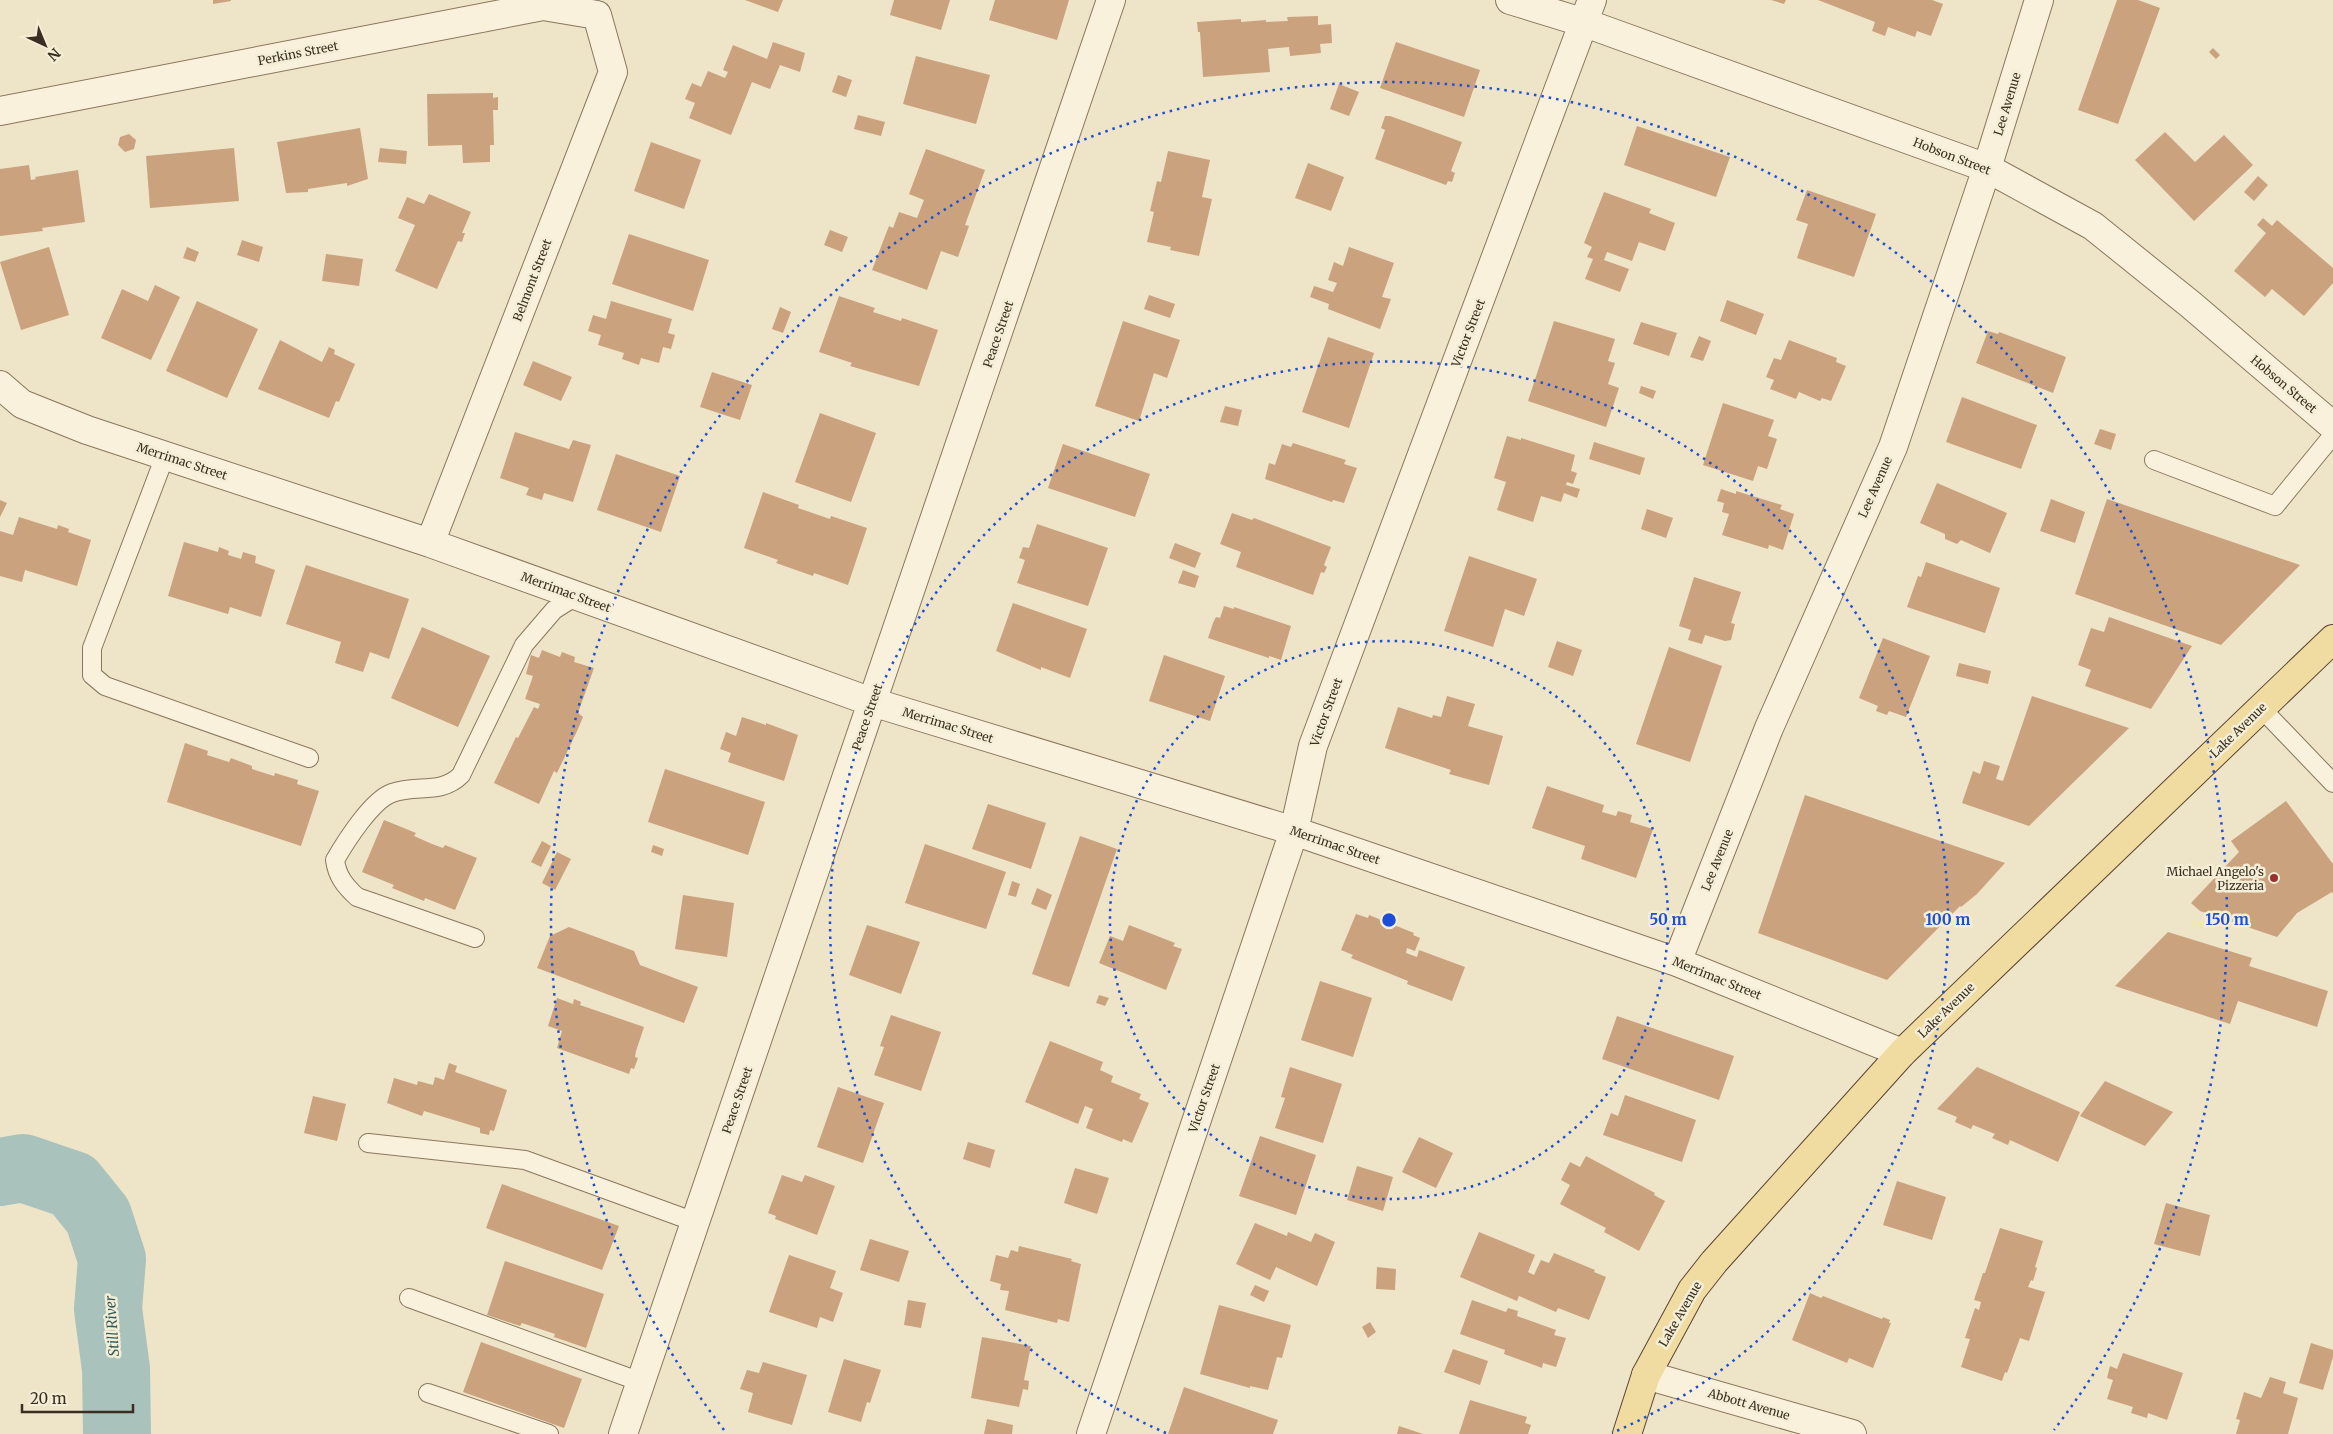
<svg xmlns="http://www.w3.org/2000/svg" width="2333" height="1434" viewBox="0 0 2333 1434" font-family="Merriweather,serif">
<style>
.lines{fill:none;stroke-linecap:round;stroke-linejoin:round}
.river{stroke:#a9c2bc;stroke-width:68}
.building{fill:#cba27e}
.service-casing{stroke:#8a775d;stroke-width:20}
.minor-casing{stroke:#8a775d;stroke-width:30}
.primary-casing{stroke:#584531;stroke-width:30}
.service{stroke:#f9f1db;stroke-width:18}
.minor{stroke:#f9f1db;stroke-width:28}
.primary{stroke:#f0dba1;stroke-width:28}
.ring{fill:none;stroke:#1d4ed8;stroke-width:2.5;stroke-dasharray:2.5 5}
.poi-dot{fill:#98322e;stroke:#f5eed7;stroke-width:2}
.labels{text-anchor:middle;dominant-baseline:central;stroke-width:5;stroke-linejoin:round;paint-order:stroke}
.street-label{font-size:12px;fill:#3a2e20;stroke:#f5eed7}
.poi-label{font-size:12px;fill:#3a2e20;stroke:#f5eed7;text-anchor:end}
.water-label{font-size:14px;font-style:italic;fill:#305a59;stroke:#f5eed7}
.centre{fill:#1d4ed8;stroke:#f5eed7;stroke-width:2.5}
.ring-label{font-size:15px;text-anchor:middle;font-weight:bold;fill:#1d4ed8;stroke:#f5eed7;stroke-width:5;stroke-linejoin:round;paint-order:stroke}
</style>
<rect width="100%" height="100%" fill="#eee4c8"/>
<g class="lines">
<!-- river -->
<path class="river" d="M0,1172L23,1168L73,1185L98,1216L112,1259L108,1309L116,1369L117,1434"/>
</g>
<!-- building -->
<path class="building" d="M213,0H231V1L213,4Z
M745,0H783L778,12Z
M894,0H950L941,30L890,15Z
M995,0H1069L1057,40L989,20Z
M1771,0H1786L1784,4Z
M1818,0H1932L1943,4L1931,36L1917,31L1915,37L1888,27L1885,36L1872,31L1875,22Z
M2117,0H2138L2160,8L2118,124L2078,110Z
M1318,16V25L1331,24L1332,43L1320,44L1321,53L1290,56L1289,47L1268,49L1270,72L1203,77L1200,32H1198L1197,22L1241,19V22L1266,20V22L1288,21L1287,17Z
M773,42L805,53L800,72L780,65L770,89L752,82L731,135L689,118L695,103L685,99L692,83L701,87L708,71L725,78L728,72L723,70L733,45L767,59Z
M1396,42L1480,70L1464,117L1380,88Z
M2213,48L2220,55L2216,59L2209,52Z
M916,56L990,75L976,124L903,104Z
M838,75L852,80L846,97L832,92Z
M1339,84L1359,92L1349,116L1330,109Z
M493,93V98L498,97V110H493L494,145H490V162L463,163L462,145L428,146L427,94Z
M858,115L885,122L881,136L854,129Z
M1385,116H1390L1462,142L1451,171L1455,173L1452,182L1448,181L1446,185L1375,159L1385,130L1381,128Z
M1637,126L1730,157L1716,197L1624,165Z
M360,128L368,179L347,186V183L308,189V192L286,193L277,142Z
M2165,132L2195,162L2224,135L2253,165L2194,221L2135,160Z
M129,134L136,140L134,149L125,152L118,145L120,137Z
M651,142L701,160L684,209L634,191Z
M234,148L239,201L150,208L146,156Z
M380,148L407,151L406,164L378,162Z
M926,149L985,170L965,225L969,226L958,257L941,251L927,290L872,270L889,226L893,228L899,212L917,218L924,200L909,194Z
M1168,151L1210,160L1202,197L1212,199L1199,256L1170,250L1171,247L1147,242L1154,212L1150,211L1157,181L1161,182Z
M1308,163L1344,177L1331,211L1295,198Z
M29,165L31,180L36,179L35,177L78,170L85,222L42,228L43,231L0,236V169Z
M2258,176L2268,185L2254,201L2244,192Z
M1807,190L1876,214L1854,277L1797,258L1808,224L1796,220Z
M1604,192L1651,209L1649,213L1675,223L1665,251L1639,242L1632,261L1607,252L1604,260L1629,269L1620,292L1585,279L1593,259L1587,257L1592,247L1584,243Z
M429,194L471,212L462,233H465L462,242L458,241L437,289L395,271L415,225L398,218L407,197L424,204Z
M2263,218L2272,226L2277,220L2333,268V283L2304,316L2272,289L2265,297L2234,271L2266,233L2257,225Z
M830,230L848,237L842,252L824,245Z
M629,234L709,260L693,311L612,284Z
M242,240L263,247L259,262L237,255Z
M49,247L69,315L21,330L0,262Z
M187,247L199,252L195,262L183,258Z
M1349,247L1394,263L1382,297L1391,299L1380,329L1328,309L1329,304L1310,297L1314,286L1333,292L1337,283L1328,280L1334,262L1343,266Z
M326,254L363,259L359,286L322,281Z
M155,285L180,297L151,360L101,338L122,289L148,301Z
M1149,295L1175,304L1170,318L1144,309Z
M839,296L875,308L873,312L901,321L902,318L938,330L919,386L850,366L852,363L819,352Z
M1727,300L1764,314L1756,335L1720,321Z
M197,301L258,329L227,398L166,371Z
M611,301L672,319L668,333L675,335L671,349L663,347L659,363L641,358L639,365L622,359L624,353L598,345L601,335L588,331L593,315L606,319Z
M780,307L791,312L783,333L772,329Z
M1123,321L1180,340L1167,378L1154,373L1139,421L1095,406Z
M1554,321L1615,339L1608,361L1615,363L1608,384L1619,388L1606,427L1528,401Z
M1641,322L1677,333L1669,356L1633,344Z
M1988,331L1998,334L1999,332L2066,357L2053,393L1976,363Z
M1699,336L1711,341L1703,361L1690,357Z
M1328,337L1374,353L1349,428L1302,412Z
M280,340L322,362L329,347L335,350L334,354L355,364L339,402L336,401L329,418L258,389Z
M1789,340L1837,358L1836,362L1846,366L1831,401L1822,398L1820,401L1799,392L1796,399L1770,389L1774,380L1766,377L1774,358L1781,360Z
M533,361L572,377L561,401L523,385Z
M712,372L752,385L740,420L700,407Z
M1641,386L1656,391L1653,399L1639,393Z
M1962,397L2037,425L2021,469L1946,442Z
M1723,403L1774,420L1768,436L1777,439L1767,469L1758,466L1753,481L1703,465Z
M1225,406L1242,410L1238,426L1220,422Z
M820,413L876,433L851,502L795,482Z
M2100,429L2116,434L2111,450L2094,444Z
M515,432L569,449L573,440L591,445L573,502L544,493L542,500L526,495L529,488L500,478Z
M1507,436L1521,440V438L1575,455L1571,471L1577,473L1573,484L1567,482L1566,485L1580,489L1577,498L1564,493L1561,502L1541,496L1533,522L1497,510L1506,482L1494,478Z
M1594,442L1645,458L1640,475L1589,459Z
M1293,443L1346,460L1344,464L1357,468L1344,503L1333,500L1332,502L1265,479L1269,463L1275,465L1282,444L1291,447Z
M1063,444L1150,474L1135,517L1048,488Z
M616,454L680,476L661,532L597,510Z
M1937,483L2007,513L1990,553L1961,540L1957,544L1945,539V534L1920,523Z
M1721,489L1736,494V491L1782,505L1780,509L1794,514L1783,550L1769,545L1768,549L1722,535L1729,514L1722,512L1724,503L1717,501Z
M763,492L799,505L798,508L830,519L831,516L867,528L848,585L814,573L813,576L776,563L778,560L744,548Z
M2051,499L2085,512L2075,543L2040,531Z
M2107,499L2300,565L2221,645L2075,594Z
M0,500L7,503L0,517Z
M1647,509L1673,518L1666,538L1641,529Z
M1232,513L1252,520L1254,518L1331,547L1324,565L1327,567L1324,573L1321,572L1313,595L1236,567L1241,552L1220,544Z
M19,517L57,529L58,525L69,529L68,532L91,540L77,586L25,570L22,582L0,576V531L13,535Z
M1037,524L1108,548L1088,606L1017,583L1025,560L1019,558L1023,547L1029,548Z
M184,542L218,552L219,547L229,551L228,555L241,559L243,552L256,556L255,563L275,570L261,617L230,607L228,614L168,596Z
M1175,543L1201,553L1195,568L1169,558Z
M1469,556L1537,579L1524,616L1505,609L1493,647L1444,631Z
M1926,562L2000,588L1985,633L1907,607L1918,576L1921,577Z
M306,565L409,599L389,659L370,652L363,672L335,663L341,642L286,624Z
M1183,570L1199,576L1195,588L1178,583Z
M1694,577L1741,592L1731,623L1735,624L1731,640L1725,641L1705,635L1702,644L1688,640L1691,630L1679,626Z
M1013,603L1087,629L1070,678L1041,667V670L996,651Z
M1224,606L1234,609V607L1291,626L1281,660L1269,656V658L1208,638L1213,623L1216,617L1220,618Z
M2109,617L2192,646L2151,709L2085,686L2091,670L2078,665L2091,628L2104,632Z
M422,627L490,656L458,727L391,698Z
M1883,638L1930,656L1906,717L1889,711L1887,715L1876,711L1878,706L1859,698Z
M1557,641L1582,650L1573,676L1548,667Z
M1669,647L1722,666L1690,762L1636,744Z
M542,650L560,657L562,652L575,657L574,662L594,668L578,713L583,717L578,729L557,773L554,771L539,804L494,783L516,737L518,738L534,707L538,709L540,704L525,699L533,676L526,674L531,655L539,658Z
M1164,655L1225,676L1210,721L1149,701Z
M1959,663L1991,671L1988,684L1956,676Z
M1447,696L1475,704L1468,726L1503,736L1489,785L1449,774L1451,770L1385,748L1398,707L1432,718L1433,715L1441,717Z
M2032,696L2129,728L2029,826L1962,803L1973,771L1980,774L1984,761L2000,766L1996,779L2003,781Z
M742,717L766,725V723L798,735L784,781L728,762L731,753L720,749L726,732L736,736Z
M185,743L208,751L207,755L229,762L231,758L252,766V769L274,776L275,773L298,780L297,784L319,791L301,846L167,802Z
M665,769L765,802L748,855L648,822Z
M1547,786L1604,805L1602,812L1616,816L1618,811L1632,815L1630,822L1653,829L1636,878L1581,859L1585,846L1532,828Z
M1805,795L2005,863L1977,894L1961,907L1960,906L1887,980L1758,933Z
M2286,801L2333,864V894L2332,892L2297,913L2277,937L2200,911L2191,903L2239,852L2231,841Z
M988,804L1046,823L1031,869L972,849Z
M384,820L416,833L414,836L432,844L443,848L445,845L477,858L455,910L425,898L424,901L392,888L394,885L362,872Z
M1080,836L1117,849L1069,987L1032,974Z
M542,841L551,846L541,867L531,862Z
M925,844L1006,872L986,929L905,903Z
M653,845L664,849L662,856L651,852Z
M557,852L571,859L555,890L542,883Z
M1012,881L1020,884L1016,897L1008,895Z
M1037,888L1052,895L1046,910L1031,904Z
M683,895L734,903L727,957L675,949Z
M1356,914L1368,918L1369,915L1414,933L1413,935L1420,938L1415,951L1407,948L1406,953L1417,957L1419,950L1465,967L1452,1001L1407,984L1408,981L1351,958L1353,955L1341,950Z
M867,925L920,942L901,994L849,975Z
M1129,925L1175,943L1173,946L1182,949L1166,990L1099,963L1110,936L1123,941Z
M569,927L634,951L640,965L698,987L684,1023L537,968L550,936Z
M2168,932L2252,958L2249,966L2328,991L2317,1027L2238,1001L2230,1024L2115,986Z
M1320,981L1372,998L1353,1057L1301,1040Z
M1099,995L1109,998L1105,1006L1096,1003Z
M557,998L573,1004L574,999L581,1002L580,1005L644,1027L636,1051L635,1057L638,1058L634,1069L631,1068L629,1074L557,1048L562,1031L548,1026Z
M891,1015L941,1032L921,1091L874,1075L884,1047L880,1046Z
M1617,1016L1734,1056L1719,1100L1602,1059Z
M1050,1041L1103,1062L1100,1070L1113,1076L1111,1082L1141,1094L1139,1099L1149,1103L1132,1143L1123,1139L1122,1142L1086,1128L1093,1109L1085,1106L1078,1124L1025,1102Z
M449,1063L457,1066L455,1072L507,1090L494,1131L490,1130L489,1135L480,1133V1128L424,1111L422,1116L387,1103L394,1078L417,1085L418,1081L433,1085L435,1077L444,1080Z
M1290,1067L1342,1084L1323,1143L1275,1128L1285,1098L1281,1097Z
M1977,1067L2080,1112L2058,1162L2010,1140L2008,1145L1992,1138L1995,1134L1973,1125L1971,1129L1955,1122L1957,1117L1937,1109Z
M2105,1081L2173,1112L2145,1146L2080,1116Z
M838,1087L884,1103L863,1163L817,1147Z
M1625,1095L1696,1120L1682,1162L1603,1135L1611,1113L1618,1116Z
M313,1096L346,1104L337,1141L304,1133Z
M1260,1136L1316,1155L1296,1215L1239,1196Z
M1419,1137L1453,1153L1436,1188L1402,1172Z
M968,1142L995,1150L990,1168L963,1159Z
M1586,1156L1655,1193L1654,1195L1665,1201L1639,1251L1604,1232L1606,1228L1560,1204L1570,1185L1561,1180L1570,1162L1580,1167Z
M1357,1166L1393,1177L1383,1211L1347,1200Z
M1075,1168L1109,1178L1097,1214L1064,1203Z
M782,1175L802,1182L805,1175L835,1186L817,1235L775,1219L776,1216L768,1213Z
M1897,1181L1946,1197L1932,1240L1883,1225Z
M502,1184L619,1226L602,1270L486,1228Z
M2166,1203L2210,1215L2200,1256L2154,1244Z
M1255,1223L1287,1236L1288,1232L1311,1242L1315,1233L1335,1242L1317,1286L1276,1267L1270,1280L1236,1264Z
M2000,1228L2043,1241L2035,1267L2037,1268L2033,1281L2031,1280L2028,1287L2045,1292L2029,1341L2020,1338L2007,1373L2005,1372L2002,1381L1961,1367L1970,1339L1965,1338L1975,1308L1979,1310L1981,1302L1974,1300L1983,1273H1985Z
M1479,1232L1535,1255L1528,1272L1534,1275L1541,1260L1549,1263L1554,1253L1595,1270L1594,1272L1606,1277L1589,1320L1558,1308L1556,1312L1519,1296L1517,1301L1460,1277Z
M870,1239L909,1251L899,1282L860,1270Z
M1019,1246L1072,1259L1071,1261L1081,1264L1069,1322L1058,1319L1057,1323L1005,1310L1009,1291L1000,1290L1001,1284L990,1281L996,1255L1008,1258L1011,1250L1018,1252Z
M789,1255L836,1271L830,1288L843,1293L833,1322L820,1317L817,1328L769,1312Z
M505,1261L604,1294L586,1348L554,1337L555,1334L522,1323L520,1326L487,1315Z
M1377,1267L1396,1269L1395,1290L1376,1289Z
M1255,1285L1269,1291L1264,1302L1250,1295Z
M1810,1293L1821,1298L1823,1296L1882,1319L1883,1317L1890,1320L1889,1323H1891L1873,1368L1849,1358L1847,1363L1792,1340Z
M908,1300L926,1303L921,1328L904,1325Z
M1472,1300L1506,1312L1508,1308L1518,1311L1517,1316L1556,1330L1554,1335L1566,1338L1556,1367L1543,1363L1542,1368L1504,1354L1505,1350L1460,1334Z
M1219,1305L1291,1325L1282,1358L1277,1357L1268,1390L1250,1386V1388L1200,1374Z
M1370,1322L1376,1332L1368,1338L1362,1327Z
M982,1337L1031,1346L1024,1380L1029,1381L1028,1390L1023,1389L1019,1407L971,1398Z
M481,1342L582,1379L564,1428L463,1392Z
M2311,1343L2333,1350V1357L2323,1390L2299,1383Z
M1453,1349L1488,1361L1480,1385L1444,1372Z
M2123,1353L2183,1373L2167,1420L2148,1413L2147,1418L2131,1413L2133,1407L2107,1399L2113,1380L2107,1378L2110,1366L2117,1369Z
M844,1359L881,1370L870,1403L867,1402L861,1422L828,1412Z
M763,1362L807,1375L792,1425L748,1412L753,1393L740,1389L747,1370L759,1373Z
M2270,1377L2286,1382L2283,1393L2298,1398L2288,1434H2236L2240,1420L2236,1419L2244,1392L2261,1398Z
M1184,1387L1278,1420L1273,1434H1168Z
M1470,1400L1527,1417L1525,1423L1531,1425L1528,1434H1459Z
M987,1419L1013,1425L1012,1434H984Z
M1399,1426L1423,1434H1397Z"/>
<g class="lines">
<defs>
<path id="service" d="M165,456L92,648V675L105,686L309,758
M2154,460L2275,506L2333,435
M2261,708L2333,783
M475,938L357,897C345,886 337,876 335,860C346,841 372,800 392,793C417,784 441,795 461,775L524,645L554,610L576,596
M368,1143L525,1160L695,1222
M409,1298L641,1382
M428,1393L549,1434"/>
<path id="minor" d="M1510,0L1585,23L1987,168L2093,226L2190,304L2333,426
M0,111L543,6L597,15L613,72L430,543
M0,385L22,404L87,430L430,543L872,702L1294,831L1677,962L1902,1053
M1677,962L1769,728L1893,447L1987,168L2039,0
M1646,1375L1852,1434
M623,1434L1111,0
M1091,1434L1294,831L1313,746L1592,0"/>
<path id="primary" d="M1627,1434L1646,1375L1692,1290L1714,1262L1902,1053L2333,639"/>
</defs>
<!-- service casing -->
<use href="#service" class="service-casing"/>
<!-- minor casing -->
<use href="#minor" class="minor-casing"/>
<!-- primary casing -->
<use href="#primary" class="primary-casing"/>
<!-- service -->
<use href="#service" class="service"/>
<!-- minor -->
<use href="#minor" class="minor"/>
<!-- primary -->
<use href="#primary" class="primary"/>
</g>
<!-- distance rings -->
<g class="ring">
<circle cx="1389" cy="920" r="279"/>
<path d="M1166 1433A559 559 0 1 1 1612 1433"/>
<path d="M724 1430A838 838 0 1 1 2054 1430"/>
</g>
<!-- markers -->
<circle class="poi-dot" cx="2274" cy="878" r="5"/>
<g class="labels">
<!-- street labels -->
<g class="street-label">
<text transform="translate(298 53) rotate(-11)">Perkins Street</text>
<text transform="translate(2007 104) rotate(-73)">Lee Avenue</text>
<text transform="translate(1952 156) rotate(21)">Hobson Street</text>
<text transform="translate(532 280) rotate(-69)">Belmont Street</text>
<text transform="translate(1468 333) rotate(-69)">Victor Street</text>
<text transform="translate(998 334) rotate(-71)">Peace Street</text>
<text transform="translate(2284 384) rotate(40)">Hobson Street</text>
<text transform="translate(182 461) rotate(18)">Merrimac Street</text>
<text transform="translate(1875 487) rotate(-66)">Lee Avenue</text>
<text transform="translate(566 592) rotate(20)">Merrimac Street</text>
<text transform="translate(1326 712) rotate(-70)">Victor Street</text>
<text transform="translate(867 717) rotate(-71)">Peace Street</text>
<text transform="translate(948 725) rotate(17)">Merrimac Street</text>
<text transform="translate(2238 730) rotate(-44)">Lake Avenue</text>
<text transform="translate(1335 845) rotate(19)">Merrimac Street</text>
<text transform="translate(1717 860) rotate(-68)">Lee Avenue</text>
<text transform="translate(1717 978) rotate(22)">Merrimac Street</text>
<text transform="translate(1946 1010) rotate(-44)">Lake Avenue</text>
<text transform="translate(1204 1098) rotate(-71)">Victor Street</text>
<text transform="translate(737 1100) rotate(-71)">Peace Street</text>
<text transform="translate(1680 1314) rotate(-60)">Lake Avenue</text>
<text transform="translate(1749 1404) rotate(16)">Abbott Avenue</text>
</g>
<!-- poi labels -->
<g class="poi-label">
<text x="2264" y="871">Michael Angelo's<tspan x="2264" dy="14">Pizzeria</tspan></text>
</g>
<!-- water labels -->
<g class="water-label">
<text transform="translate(112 1326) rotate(-94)">Still River</text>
</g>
</g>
<circle cx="1389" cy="920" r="8" class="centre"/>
<g class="ring-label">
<text x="1668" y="925">50 m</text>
<text x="1948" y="925">100 m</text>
<text x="2227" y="925">150 m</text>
</g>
<!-- north arrow -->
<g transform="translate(45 45) rotate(136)" stroke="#f5eed7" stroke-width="4" paint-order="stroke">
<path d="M0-4L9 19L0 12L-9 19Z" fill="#3a2e20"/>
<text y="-8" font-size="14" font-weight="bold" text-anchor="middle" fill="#3a2e20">N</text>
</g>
<!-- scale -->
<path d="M22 1404v8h111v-8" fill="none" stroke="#3a2e20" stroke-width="2.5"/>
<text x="30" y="1404" font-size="15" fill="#3a2e20" stroke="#f5eed7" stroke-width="4" paint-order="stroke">20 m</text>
</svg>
